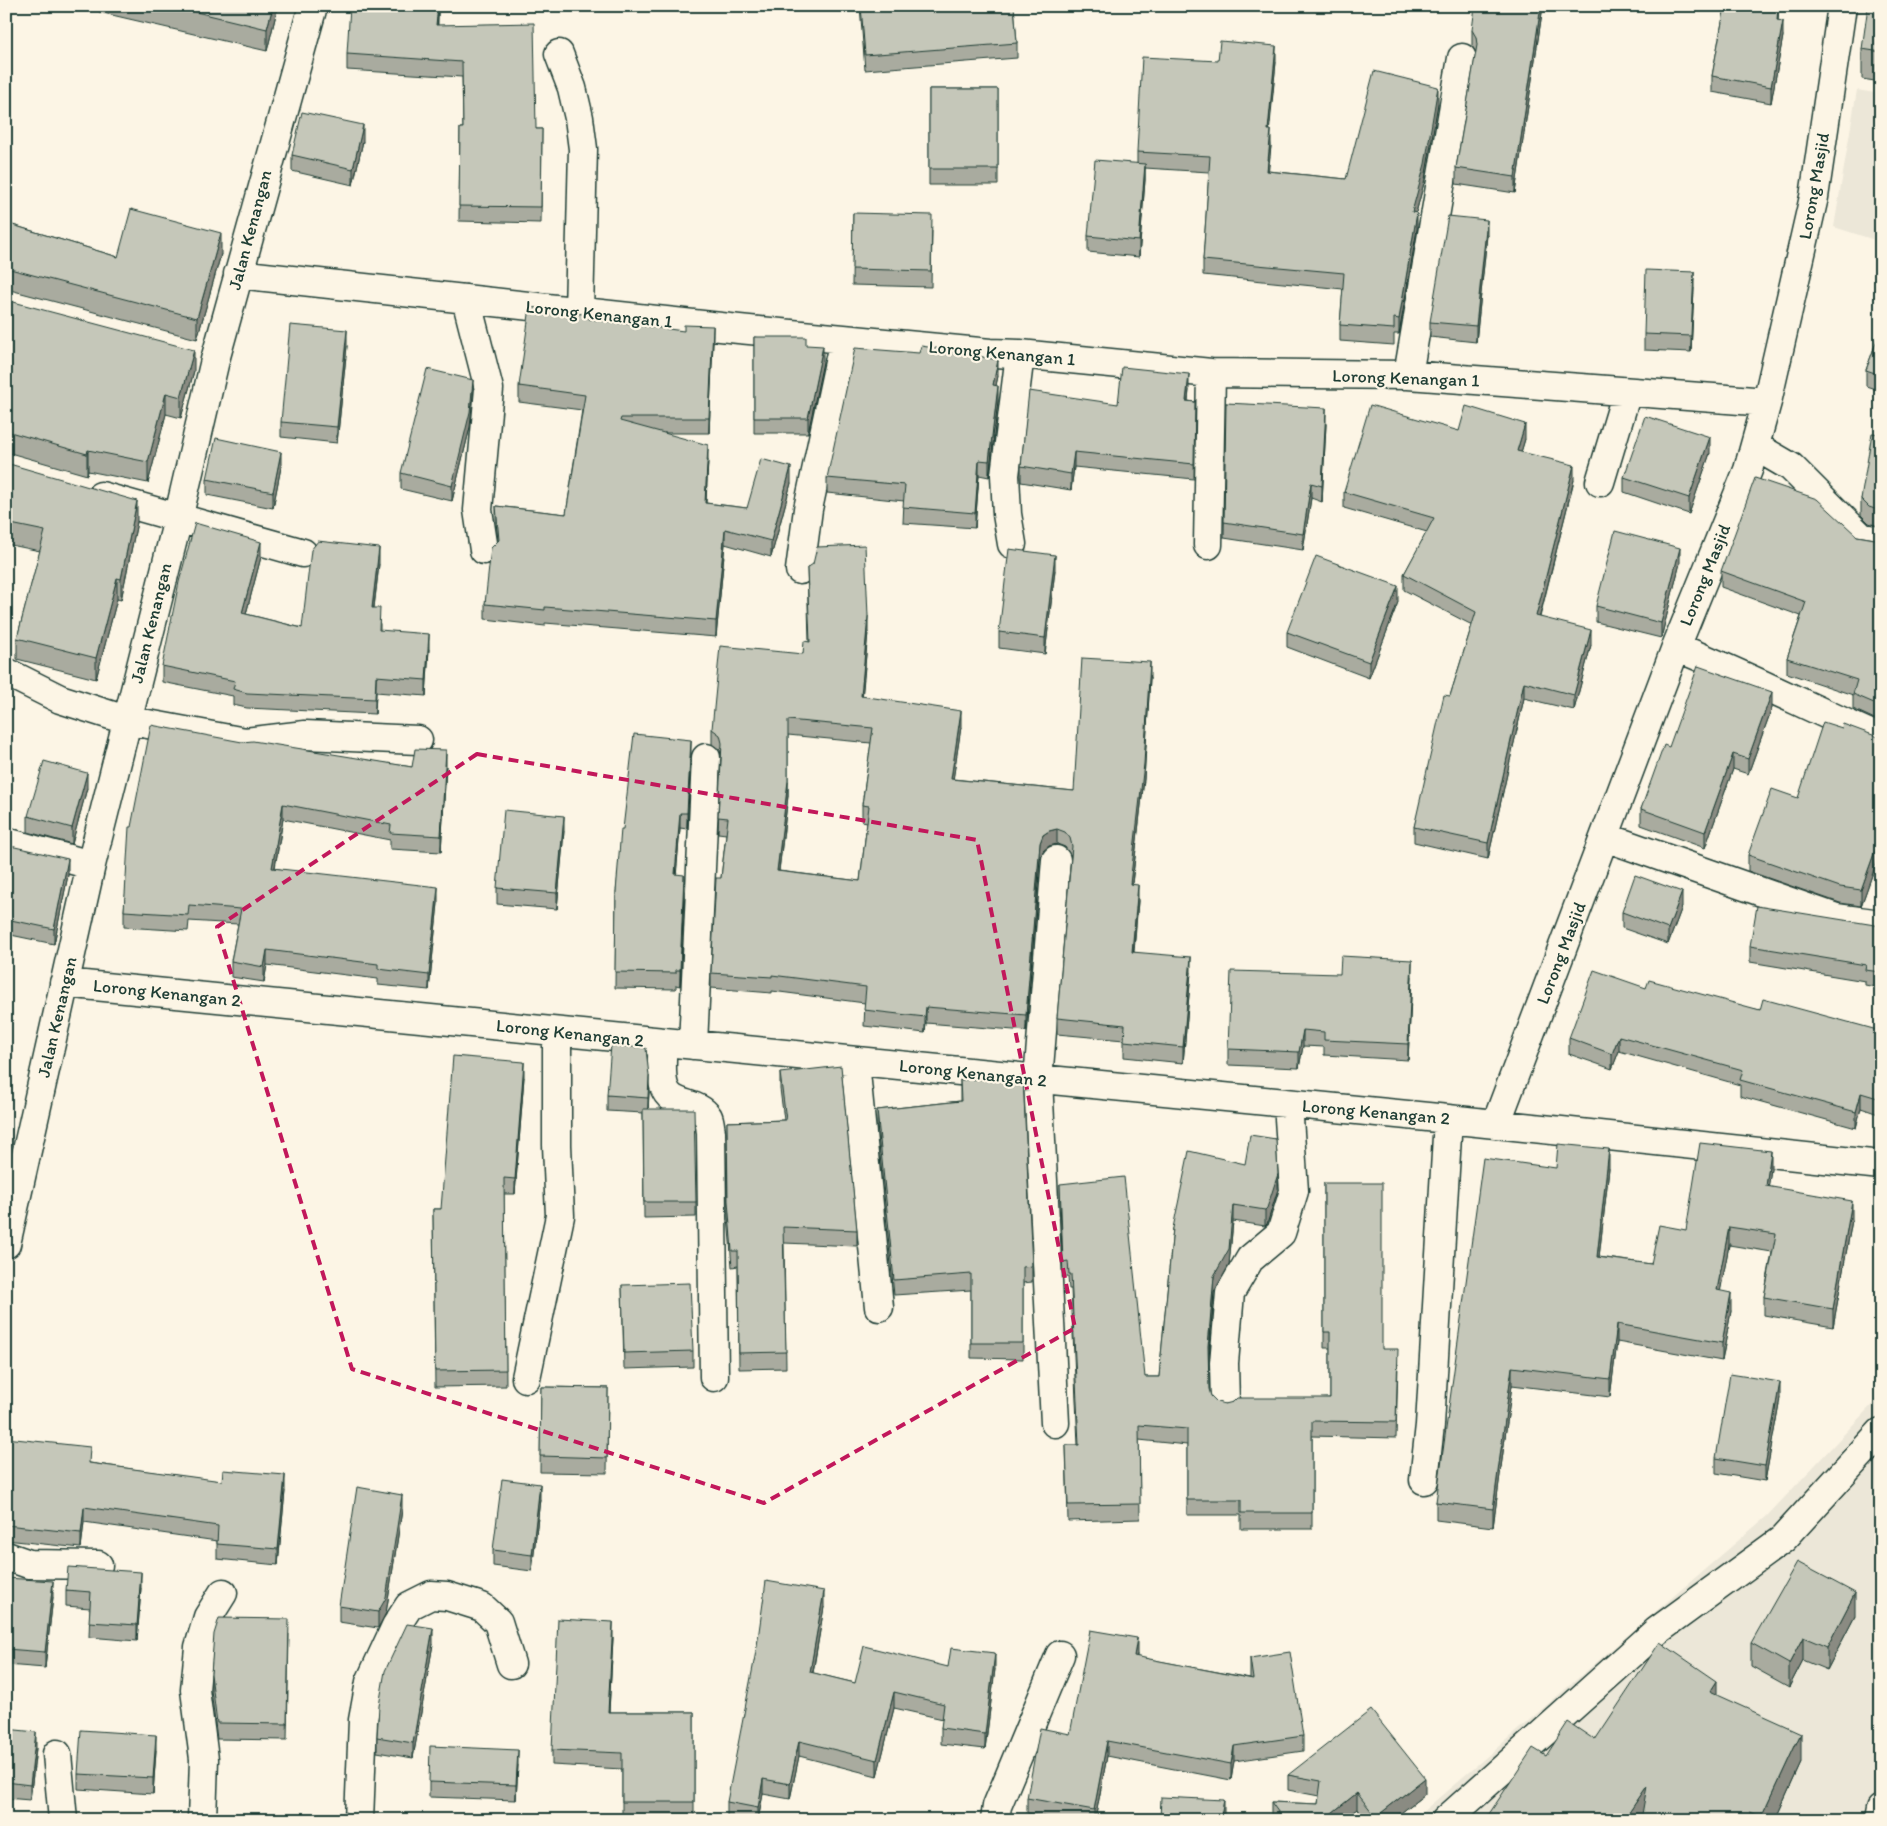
<svg xmlns="http://www.w3.org/2000/svg" width="1887" height="1826" viewBox="0 0 1887 1826" font-family="Itim,sans-serif">
<style>
.built{fill:#ece7d8}
.lines{fill:none;stroke-linecap:round;stroke-linejoin:round}
.minor-casing{stroke:#1f3d34;stroke-width:31}
.minor{stroke:#fcf5e5;stroke-width:28}
.wall{fill:#a9ab9f;stroke:#1f3d34;fill-rule:evenodd}
.shaded-wall{fill:#8a8b82;stroke:#1f3d34}
.building{fill:#c5c7b9;stroke:#1f3d34;fill-rule:evenodd}
.marked{fill:none;stroke:#c2185b;stroke-width:4;stroke-dasharray:10 6;stroke-linejoin:round}
.labels{text-anchor:middle;dominant-baseline:central;stroke-width:4.5;stroke-linejoin:round;paint-order:stroke}
.street-label{font-size:18px;fill:#1f3d34;stroke:#fcf5e5}
</style>
<rect width="100%" height="100%" fill="#fcf5e5"/>
<filter id="ink" filterUnits="userSpaceOnUse"><feTurbulence type="fractalNoise" baseFrequency=".02" numOctaves="2"/><feDisplacementMap in="SourceGraphic" scale="10" xChannelSelector="R" yChannelSelector="G"/><feConvolveMatrix kernelMatrix="1 2 1 2 8 2 1 2 1" color-interpolation-filters="sRGB"/></filter>
<g filter="url(#ink)">
<!-- built -->
<path class="built" d="M1857,90L1881,94V242L1834,227Z
M1881,1395V1820H1413L1767,1516Z"/>
<g class="lines">
<defs>
<path id="minor" d="M559,54L572,88L579,118L583,149L579,312
M238,274L739,329L990,353L1020,354L1211,373L1408,375L1767,402
M466,299L489,389L478,510L484,550
M1408,375L1462,58
M1755,446L1791,467L1861,537L1881,542
M1600,482L1627,392
M101,496L303,553
M1012,544L1007,514L1005,475L1020,354
M1208,545L1211,373
M800,570L808,509L844,339
M1676,647C1746,675 1812,709 1881,739
M6,672L60,699L126,720L245,742L305,735L418,740
M1605,837L1836,918L1881,924
M6,842L91,865
M64,983L1448,1119L1881,1165
M662,1042C663,1055 660,1073 664,1086C670,1108 697,1100 708,1117C710,1121 710,1127 711,1132L714,1377
M693,1045L706,758
M855,1062L879,1307
M1496,1124L1676,647L1748,470L1767,402L1814,197L1842,6
M6,1244L91,865L178,519L215,360L313,6
M526,1378L560,1216L557,1145V1032
M1225,1404L1224,1363L1230,1293L1250,1259L1281,1233L1294,1191L1288,1104
M1055,1423L1038,1080L1056,860
M1424,1480L1430,1425L1448,1119
M6,1556L29,1564L98,1565
M57,1754L63,1820
M202,1820L204,1759L195,1690L199,1647L208,1617L223,1593
M359,1820L363,1720L370,1682L396,1626L409,1606L431,1595L447,1596L482,1607L498,1622L511,1664
M995,1820L997,1806L1060,1655
M1446,1820L1657,1631L1783,1539L1881,1432
M1879,1820L1881,1809"/>
</defs>
<!-- minor casing -->
<use href="#minor" class="minor-casing"/>
<!-- minor -->
<use href="#minor" class="minor"/>
</g>
<!-- wall -->
<path class="wall" d="M99,6H278L267,51L99,12Z
M438,6V25L536,129H542L541,223L459,221L460,128H463L462,77L347,70V54Z
M860,6H1014L1017,43V58L865,70Z
M1493,6H1543L1515,193L1456,184V168L1476,52L1472,46V30L1493,10Z
M1725,6H1779L1778,20L1783,36L1771,103L1712,92V76Z
M1881,6V82L1862,79V49Z
M1218,61L1276,62L1269,130L1271,146L1268,171L1346,179L1438,103L1425,179L1416,213L1417,229L1399,334H1394V345L1340,341V325L1343,289L1203,275V260L1209,172L1145,168V180L1139,257L1088,252V236L1137,163V152Z
M929,89H998V185H929Z
M363,141L353,185L292,171V155Z
M853,213L932,231L931,287L852,285Z
M6,223L118,257L221,254L197,339L10,290H6Z
M1487,235L1476,342L1430,337V322Z
M1694,288L1691,352L1644,350V334Z
M6,300L194,371L181,418L166,414L148,483L88,471L87,475L10,453H6Z
M590,319L713,342L709,433H664L708,460L706,503L747,508L791,483L771,557L725,544L716,637L545,623V626L485,619V604L498,541L496,522V506L566,514L582,410L519,402V386Z
M1881,329V391L1866,386V370Z
M754,337L806,345L823,362L808,433H754Z
M347,346L337,443L281,437V422Z
M998,376L996,385L998,401L989,477L979,475L975,528L903,523L904,501L827,493V478Z
M1189,390L1188,401L1195,402L1194,479L1074,467L1071,490L1021,482V466L1118,404Z
M473,396L470,427L452,501L401,489V473Z
M1226,403L1326,424L1322,502L1311,498L1303,550L1224,538Z
M1459,431L1525,439L1521,452L1574,480L1540,617L1591,645L1574,710L1524,698L1488,859L1414,842V827L1450,696L1472,625L1404,590V574L1427,532L1344,508V492Z
M1881,434V527L1869,523L1861,515V499Z
M1710,453L1689,514L1624,492V477Z
M6,463L137,522L121,600L117,599L96,679L17,659V638L40,551L6,544Z
M281,467L273,508L207,495V479Z
M1857,536L1881,540V722L1853,709V695L1787,673V658L1801,616L1721,587V571Z
M261,557L246,614L302,628L379,564L374,608L380,624V630L429,649L426,696L376,692L375,714L247,708L233,705V696L162,682V666Z
M1680,563L1661,638L1596,622V606Z
M807,568L868,632L862,697L961,727L953,779L1074,791L1150,678L1144,779L1132,884L1138,901L1134,952L1191,972L1183,1063L1124,1057V1040L1057,1034V1018L1071,856L1070,854L1065,847L1057,844L1049,846L1043,851L1040,859L1026,1031L926,1023L925,1033L864,1026L865,1003L772,991V993L711,988V973L721,878L726,834L718,833L721,756L720,750L712,744V729L803,654L809,642ZM788,735L871,743L862,805V821L867,822L860,881L779,871L788,796Z
M1055,570L1045,654L999,648V632Z
M1398,602L1369,678L1287,647V632Z
M1772,708L1748,774L1733,769L1705,848L1641,825V809L1669,747Z
M1842,728L1881,738V850L1861,906L1840,903L1748,871V855L1798,798Z
M242,742L412,767L446,766L441,852L390,849V840L283,819L275,868L438,903L429,990L378,985V979L267,965L264,982L231,977V961L238,924L189,921L188,931L124,927V911L131,827Z
M691,756L687,829L680,828L676,874L684,891L680,986L676,985V989L615,988L616,892L623,829Z
M87,788L72,844L28,832V816Z
M564,831L557,909L497,904V888Z
M6,845L68,875L54,944L6,934Z
M1682,907L1668,944L1622,928V912Z
M1881,926V988L1865,985V981L1750,962V946Z
M1340,974L1412,976L1408,1060L1324,1055V1047L1303,1046L1299,1068L1228,1065V1049Z
M1646,988L1760,1010L1881,1031V1115L1861,1108L1856,1128L1740,1096V1085L1619,1051L1612,1069L1569,1054V1038Z
M780,1073L857,1230V1246L784,1243L786,1368L739,1369L738,1266L732,1267L728,1217L727,1122L784,1120L780,1089Z
M524,1077L515,1194H504L506,1386L435,1387L433,1209H441Z
M960,1080L1032,1266V1282L1023,1283V1359L971,1358V1290L894,1295L877,1125V1110L960,1101Z
M649,1092L648,1109L696,1202V1217L644,1218L643,1113L607,1111V1095Z
M1556,1168H1609L1599,1257L1651,1264L1686,1230L1771,1169L1768,1186L1852,1220L1833,1327L1764,1315V1297L1772,1252L1729,1245L1720,1291L1731,1311L1722,1361L1617,1342L1610,1397L1512,1385L1493,1527L1436,1520V1502Z
M1324,1183L1382,1349L1398,1364L1396,1438L1312,1436V1529H1241V1515H1187V1445L1139,1440L1140,1519L1068,1521L1066,1445H1078L1071,1289H1069L1068,1277H1063L1060,1200V1184L1145,1377H1159L1173,1228L1278,1189L1267,1224L1265,1226L1233,1221L1229,1265L1214,1292L1209,1358V1389L1211,1396L1217,1402L1225,1404L1330,1398V1348H1324Z
M622,1285L693,1351V1367L624,1369Z
M541,1387L608,1388L607,1473L540,1472Z
M1780,1398L1765,1481L1716,1473V1458Z
M6,1438L90,1463L285,1491L278,1565L217,1559V1541L84,1522L81,1548L6,1540Z
M540,1499L532,1571L493,1566V1550Z
M402,1510L386,1613L378,1628L339,1622V1606Z
M6,1578L53,1597L45,1668L6,1665Z
M141,1588L137,1641L89,1637L90,1608L66,1606V1590Z
M824,1607L813,1673L855,1683L948,1667L995,1669L985,1749L941,1744V1728L943,1719L894,1708L877,1776L799,1756L790,1799L763,1794L758,1820H739L727,1818V1802Z
M1855,1616L1827,1670L1803,1660L1789,1687L1751,1666V1643Z
M289,1634L287,1740L217,1739L211,1690V1674Z
M613,1638L609,1712H694V1817H622V1769L552,1765V1750Z
M433,1644L413,1758L377,1752V1737Z
M1137,1654V1657L1250,1678V1658L1303,1736V1751L1234,1761L1231,1780L1107,1756L1095,1820H1062L1027,1813V1798L1070,1734Z
M1717,1696L1801,1763L1775,1820H1485L1546,1756L1595,1740Z
M6,1729L36,1748L30,1800L6,1798Z
M156,1750L153,1794L78,1789V1774Z
M518,1765L516,1800L429,1797V1782Z
M1288,1775L1425,1794L1392,1820H1366L1357,1809L1342,1820H1272L1271,1818V1802L1318,1804L1319,1796L1288,1790Z"/>
<!-- shaded-wall -->
<path class="shaded-wall" d="M273,6H278L267,51V29Z
M438,6V16L436,41V25Z
M1541,6H1543L1515,193V177Z
M1778,6H1779L1777,35V20Z
M1783,21V36L1771,103V87Z
M1276,46V62L1268,145V130Z
M1438,87V103L1425,179L1412,228V212Z
M363,125V141L353,185V169Z
M1271,130V146L1267,187V171Z
M1145,164V180L1139,257V241Z
M1417,213V229L1399,334V319Z
M1487,220V235L1476,342V326Z
M221,233V254L197,339V318Z
M1694,272V288L1691,352V336Z
M713,326V342L709,433V418Z
M347,330V346L337,443V427Z
M823,346V362L808,433V418Z
M194,350V371L181,418V397Z
M998,360V376L993,400V385Z
M1189,374V390L1186,417V401Z
M473,380V396L470,427L452,501V486Z
M998,386V401L989,477V461Z
M166,393V414L148,483V462Z
M1326,408V424L1322,502V486Z
M1525,424V439L1517,466V451Z
M1710,437V453L1689,514V498Z
M708,445V460L705,518V503Z
M88,450V471L87,475V454Z
M281,452V467L273,508V492Z
M1074,452V467L1071,490V474Z
M979,460V475L975,528V513Z
M1574,465V480L1536,631V616Z
M791,467V483L771,557V541Z
M1311,483V498L1303,550V534Z
M137,501V522L121,600V579Z
M725,529V544L716,637V621Z
M261,542V557L242,629V613Z
M379,548V564L372,623V608Z
M1680,548V563L1661,638V623Z
M1055,555V570L1045,654V638Z
M117,578V599L96,679V658Z
M1398,586V602L1369,678V662Z
M868,616V632L861,712V696Z
M1591,630V645L1574,710V695Z
M429,634V649L426,696V680Z
M1150,662V678L1144,779L1130,900V884Z
M376,676V692L375,714V699Z
M1524,682V698L1488,859V843Z
M1772,692V708L1748,774V759Z
M961,711V727L951,794V779Z
M691,740V756L687,829V813Z
M446,750V766L441,852V836Z
M1733,754V769L1705,848V832Z
M87,773V788L72,844V828Z
M788,781V796L777,886V871Z
M283,804V819L272,884V868Z
M680,813V828L675,890V874Z
M564,816V831L557,909V893Z
M1057,829V844L1049,846L1043,851L1040,859L1026,1031V1015L1040,843L1043,835L1049,831Z
M1881,834V850L1861,906V890Z
M68,859V875L54,944V929Z
M684,875V891L680,986V970Z
M1138,885V901L1132,967V952Z
M438,887V903L429,990V975Z
M1682,892V907L1668,944V929Z
M267,950V965L264,982V967Z
M1191,957V972L1183,1063V1047Z
M1412,960V976L1408,1060V1044Z
M926,1007V1023L925,1033V1017Z
M1303,1030V1046L1299,1068V1052Z
M1619,1036V1051L1612,1069V1054Z
M524,1062V1077L515,1194V1179Z
M649,1076V1092L648,1114V1098Z
M1861,1093V1108L1856,1128V1112Z
M1609,1149V1168L1597,1275V1257Z
M1771,1151V1169L1766,1204V1186Z
M1278,1174V1189L1267,1224L1265,1226V1210Z
M1852,1201V1220L1833,1327V1309Z
M1233,1205V1221L1229,1265L1214,1292L1208,1362V1346L1214,1276Z
M1729,1227V1245L1717,1309V1290Z
M1731,1293V1311L1722,1361V1343Z
M1617,1324V1342L1610,1397V1379Z
M1512,1367V1385L1493,1527V1509Z
M1780,1382V1398L1765,1481V1466Z
M285,1475V1491L278,1565V1549Z
M540,1484V1499L532,1571V1555Z
M402,1495V1510L386,1613L378,1628V1612Z
M84,1507V1522L81,1548V1533Z
M141,1572V1588L137,1641V1625Z
M53,1581V1597L45,1668V1652Z
M824,1591V1607L810,1688V1672Z
M1855,1593V1616L1827,1670V1647Z
M613,1622V1638L608,1728V1712Z
M433,1628V1644L413,1758V1743Z
M1803,1637V1660L1789,1687V1664Z
M1137,1638V1654L1134,1672V1656Z
M995,1653V1669L985,1749V1734Z
M1717,1681V1711L1710,1692Z
M894,1692V1708L877,1776V1760Z
M36,1732V1748L30,1800V1785Z
M1801,1733V1763L1775,1820H1762V1817Z
M156,1735V1750L153,1794V1778Z
M799,1741V1756L790,1799V1784Z
M1107,1741V1756L1095,1820H1094V1810Z
M1234,1746V1761L1231,1780V1764Z
M518,1750V1765L516,1800V1785Z
M1425,1778V1794L1392,1820H1376V1817Z
M763,1779V1794L758,1820V1808Z
M1647,1786L1644,1820H1624Z
M1357,1793V1809L1342,1820H1323Z
M1224,1800V1816L1223,1820H1220Z"/>
<!-- building -->
<path class="building" d="M171,6H273L267,29Z
M350,6H438L436,25L534,23L536,129H542L541,207L459,206L460,128H463L462,62L347,54Z
M861,6H1014L1017,43L865,55Z
M1493,6H1541L1515,177L1456,168L1477,45L1476,37L1472,30L1475,7L1493,10Z
M1725,6H1778L1777,20L1783,21L1771,87L1712,76Z
M1868,6H1881V52L1862,49Z
M1220,41L1276,46L1268,130H1271L1267,171L1346,179L1374,71L1438,87L1425,164L1412,212L1417,213L1399,319L1394,318V329L1340,325L1344,273L1203,260L1210,156L1137,152L1142,57L1218,61Z
M929,89H998V169H929Z
M302,112L363,125L353,169L292,155Z
M1095,160L1145,164L1139,241L1088,236Z
M131,209L221,233L197,318L10,269H6V223L118,257Z
M853,213L932,215L931,271L852,269Z
M1448,216L1487,220L1476,326L1430,322Z
M1646,270L1694,272L1691,336L1644,334Z
M6,300L194,350L181,397L166,393L148,462L88,450L87,454L10,432H6Z
M530,307L590,315L589,319L684,331V325L713,326L709,418H621L620,421L708,445L705,503L747,508L761,459L791,467L771,541L725,529L716,621L545,607V610L485,604L491,548L499,540L496,506L566,514L585,395L519,386Z
M290,325L347,330L337,427L281,422Z
M1881,329V375L1866,370Z
M754,337H806V345L823,346L808,418H754Z
M921,346L942,349L998,360L993,385L998,386L989,461L979,460L975,513L903,507L905,485L827,478L855,348L919,353Z
M1122,367L1189,374L1186,401L1195,402L1194,464L1074,452L1071,474L1021,466L1029,391L1118,404Z
M427,369L473,380L470,412L452,486L401,473Z
M1226,403L1326,408L1322,486L1311,483L1303,534L1224,522Z
M1370,405L1459,431L1466,406L1525,424L1517,451L1574,465L1536,616L1591,630L1574,695L1524,682L1488,843L1414,827L1444,695L1450,696L1476,612L1404,574L1434,518L1344,492Z
M1645,416L1710,437L1689,498L1624,477Z
M1872,433L1881,434V511L1869,507L1861,499Z
M216,438L281,452L273,492L207,479Z
M6,463L137,501L121,579L117,578L96,658L17,638L45,531L6,523Z
M1755,478L1817,499L1857,536L1881,540V706L1853,694L1857,680L1787,658L1806,602L1721,571Z
M195,523L261,542L242,613L302,628L311,550L318,541L379,548L372,608H380L379,630L429,634L426,680L376,676L375,699L247,693L233,689L235,681L162,666L179,582Z
M1615,531L1680,548L1661,623L1596,606Z
M865,545L868,616L861,696L961,711L951,779L1074,791L1082,658L1150,662L1144,764L1130,884L1138,885L1132,952L1191,957L1183,1047L1124,1041L1125,1025L1057,1018L1072,846L1070,838L1065,832L1057,829L1049,831L1043,835L1040,843L1026,1015L926,1007L925,1017L864,1010L866,987L772,975V977L711,973L716,878H721L728,818L718,817L722,743L720,735L712,729L720,646L803,654L804,641L810,642L807,568L813,564L817,547ZM788,720L873,728L862,805L869,806L860,881L777,871L788,781Z
M1009,549L1055,555L1045,638L999,632Z
M1316,556L1398,586L1369,662L1287,632Z
M1698,666L1772,692L1748,759L1733,754L1705,832L1641,809L1664,745L1669,747Z
M1823,722L1842,728L1843,724L1881,738V834L1861,890L1840,887L1748,855L1772,789L1798,798Z
M151,725L242,742L253,741L412,767L415,749L446,750L441,836L390,833L391,825L283,804L272,868L438,887L429,975L378,969V964L267,950L264,967L231,961L241,909L189,905L188,915L124,911L129,827H131Z
M634,734L691,740L687,813H680L675,874L684,875L680,970H676V973L615,972L616,892L621,829H623Z
M44,761L87,773L72,828L28,816Z
M504,810L564,816L557,893L497,888Z
M6,845L68,859L54,929L6,919Z
M1635,875L1682,892L1668,929L1622,912Z
M1757,906L1881,926V972L1865,970L1866,965L1750,946Z
M1341,956L1412,960L1408,1044L1324,1040V1032L1303,1030L1299,1052L1228,1049L1231,971L1340,974Z
M1594,970L1646,988L1649,980L1760,1010L1763,999L1881,1031V1099L1861,1093L1856,1112L1740,1080L1743,1070L1619,1036L1612,1054L1569,1038Z
M611,1045L646,1048L649,1076L648,1098L607,1095Z
M453,1056L524,1062L515,1179L504,1178L506,1370L435,1371L433,1209H441Z
M841,1066L857,1230L783,1227L786,1352L739,1353L738,1251H732L728,1201L727,1122L786,1120L780,1073Z
M1023,1077L1032,1266L1023,1267V1343H971V1274L894,1280L877,1110L961,1101L960,1080Z
M643,1109H694L696,1202H644Z
M1250,1135L1276,1139L1278,1174L1267,1208L1265,1210L1233,1205L1229,1249L1214,1276L1208,1346L1209,1389L1211,1396L1217,1402L1225,1404L1233,1402L1237,1398H1330V1332H1324V1183H1382V1349H1398L1396,1422L1312,1421V1513H1241V1500H1187V1429L1139,1425L1140,1504L1068,1505L1066,1445H1079L1071,1274H1069L1068,1261L1063,1262L1060,1184L1124,1177L1145,1377H1159L1173,1228L1189,1151L1245,1164Z
M1700,1143L1771,1151L1766,1186L1852,1201L1833,1309L1764,1297L1776,1234L1729,1227L1717,1290L1731,1293L1722,1343L1617,1324L1610,1379L1512,1367L1493,1509L1436,1502L1483,1158L1556,1168L1558,1144L1609,1149L1597,1257L1651,1264L1659,1225L1686,1230Z
M690,1283L693,1351L624,1353L622,1285Z
M1730,1374L1780,1382L1765,1466L1716,1458Z
M541,1387L608,1388L607,1458L540,1456Z
M6,1438L90,1447L89,1463L222,1481L223,1470L285,1475L278,1549L217,1544L218,1526L84,1507L81,1533L6,1525Z
M502,1479L540,1484L532,1555L493,1550Z
M357,1487L402,1495L386,1598L378,1612L339,1606Z
M1797,1562L1855,1593L1827,1647L1803,1637L1789,1664L1751,1643Z
M68,1567L141,1572L137,1625L89,1622L91,1592L66,1590Z
M6,1578L53,1581L45,1652L6,1649Z
M766,1581L824,1591L810,1672L855,1683L864,1646L948,1667L951,1648L995,1653L985,1734L941,1728L944,1704L894,1692L877,1760L799,1741L790,1784L763,1779L758,1808L727,1802L757,1646Z
M219,1618L289,1619L287,1724L217,1723L211,1674L214,1634Z
M558,1619L613,1622L608,1712H694V1802H622V1753L552,1750Z
M407,1624L433,1628L413,1743L377,1737L379,1706L385,1671Z
M1090,1630L1137,1638L1134,1656L1253,1679L1250,1658L1290,1652L1303,1736L1234,1746L1231,1764L1107,1741L1094,1810L1027,1798L1040,1728L1070,1734Z
M1660,1642L1717,1681L1710,1692L1801,1733L1762,1817L1750,1812L1748,1820H1641L1647,1786L1624,1820H1485L1533,1748L1546,1756L1568,1722L1595,1740Z
M1371,1710L1425,1778L1376,1817L1357,1793L1323,1820H1284L1271,1802L1318,1804L1321,1781L1288,1775Z
M6,1729L36,1732L30,1785L6,1782Z
M81,1730L156,1735L153,1778L78,1774Z
M430,1746L518,1750L516,1785L429,1782Z
M1161,1797L1224,1800L1220,1820H1160Z"/>
</g>
<!-- marked area -->
<path class="marked" d="M477,754L977,840L1075,1328L764,1503L352,1369L217,927Z"/>
<g class="labels">
<!-- street labels -->
<g class="street-label">
<text transform="translate(1814 186) rotate(-80)">Lorong Masjid</text>
<text transform="translate(250 230) rotate(-75)">Jalan Kenangan</text>
<text transform="translate(599 314) rotate(6)">Lorong Kenangan 1</text>
<text transform="translate(1002 353) rotate(5)">Lorong Kenangan 1</text>
<text transform="translate(1406 378) rotate(2)">Lorong Kenangan 1</text>
<text transform="translate(1705 575) rotate(-68)">Lorong Masjid</text>
<text transform="translate(151 623) rotate(-76)">Jalan Kenangan</text>
<text transform="translate(1561 953) rotate(-69)">Lorong Masjid</text>
<text transform="translate(167 993) rotate(6)">Lorong Kenangan 2</text>
<text transform="translate(57 1017) rotate(-77)">Jalan Kenangan</text>
<text transform="translate(570 1033) rotate(6)">Lorong Kenangan 2</text>
<text transform="translate(973 1073) rotate(6)">Lorong Kenangan 2</text>
<text transform="translate(1376 1112) rotate(5)">Lorong Kenangan 2</text>
</g>
</g>
<!-- margin -->
<rect width="1887" height="1826" fill="none" stroke="#fcf5e5" stroke-width="25"/>
<rect x="12" y="12" width="1862" height="1801" fill="none" stroke="#1f3d34" stroke-width="2" filter="url(#ink)"/>
</svg>
